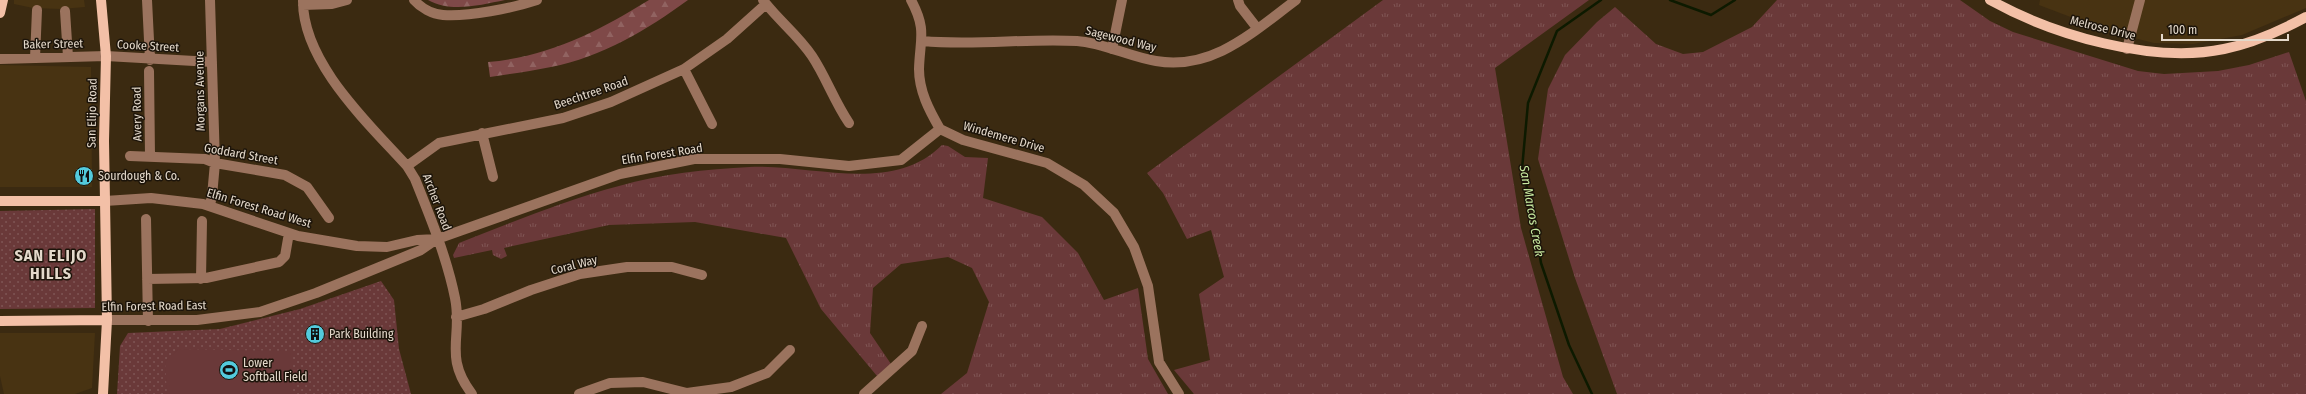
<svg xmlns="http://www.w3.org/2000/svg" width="2306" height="394" viewBox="0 0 2306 394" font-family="'Fira Sans Condensed',sans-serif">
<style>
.built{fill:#483312}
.grass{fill:url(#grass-tufts)}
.forest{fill:url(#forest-firs)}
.park{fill:url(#park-dots)}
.pitch{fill:#6a3939}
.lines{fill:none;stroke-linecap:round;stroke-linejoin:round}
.stream{stroke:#0d1a00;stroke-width:2.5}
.minor{stroke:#9b735e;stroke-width:10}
.major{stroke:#f3c0a7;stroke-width:10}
.labels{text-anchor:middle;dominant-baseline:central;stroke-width:3;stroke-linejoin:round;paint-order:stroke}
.street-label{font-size:12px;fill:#e4d9cb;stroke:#1c140a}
.poi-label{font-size:12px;fill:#e4d9cb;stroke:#1c140a;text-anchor:start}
.water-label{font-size:13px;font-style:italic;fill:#c8eaa0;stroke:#1c140a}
.district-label{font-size:16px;font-weight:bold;letter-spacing:1px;fill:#e4d9cb;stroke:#1c140a}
</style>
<defs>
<pattern id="grass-tufts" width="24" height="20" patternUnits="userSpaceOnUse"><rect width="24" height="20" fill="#6a3939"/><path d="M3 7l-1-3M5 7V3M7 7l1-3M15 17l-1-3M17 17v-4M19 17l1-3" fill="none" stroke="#7f5554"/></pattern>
<pattern id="forest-firs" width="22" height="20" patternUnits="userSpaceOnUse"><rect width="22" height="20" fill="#7f4948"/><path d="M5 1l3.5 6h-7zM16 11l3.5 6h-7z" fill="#916361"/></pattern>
<pattern id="park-dots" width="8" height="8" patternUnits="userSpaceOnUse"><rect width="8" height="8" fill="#6a3939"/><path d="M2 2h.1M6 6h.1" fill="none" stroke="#7f5554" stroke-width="1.8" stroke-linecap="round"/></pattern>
</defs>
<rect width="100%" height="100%" fill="#3b2a11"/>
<!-- built -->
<path class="built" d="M14,0H84L85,7L61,9L33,8L14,4Z
M2040,0H2306V8L2242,35L2193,44L2154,43L2110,32L2039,5Z
M0,65L91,67L92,187H0Z
M0,333H95L92,388L75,394H4L0,376Z"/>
<!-- grass -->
<path class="grass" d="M1383,0H1589L1495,68L1521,228L1563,377L1573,394H1194L1174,370L1210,360L1199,294L1224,277L1211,230L1187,239L1163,193L1147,173Z
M1777,0H1960L1990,21L2013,32L2138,71L2164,74L2218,71L2249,65L2289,52L2306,101V394H1617L1575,278L1538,159L1548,89L1565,55L1597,22L1615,7L1656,44L1683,54L1703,52L1752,27Z
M942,145L948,146L965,157L988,158L983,198L1042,217L1078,253L1104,300L1138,288L1148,359L1168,394H941L967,373L989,302L972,268L948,257L901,264L873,288L870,333L891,364L877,376L821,309L786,238L695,222L609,225L504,248L507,256L501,259L493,255L492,250L454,258L453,255L459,243C511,223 565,200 619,186C661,174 706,169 750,167C812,164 892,195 942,145Z"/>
<!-- forest -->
<path class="forest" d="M428,0H505C480,5 451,13 428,0Z
M649,0H688C647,30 602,57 551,67C531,71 511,74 490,77L488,62C548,57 599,31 649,0Z"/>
<!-- park -->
<path class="park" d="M95,209V308L0,309V211Z
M381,281L394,300L399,349L411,394H117L120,346L128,333L220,329L300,309Z"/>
<!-- pitch -->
<path class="pitch" d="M179,349L291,351V394H167L165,361Z"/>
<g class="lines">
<!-- stream -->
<path class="stream" d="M1670,0L1711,15L1735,0
M1592,394L1569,345L1541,263L1533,211L1522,169L1528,103L1557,31L1601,0"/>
<!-- minor -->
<path class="minor" d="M147,0L150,60
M303,0C302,62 368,123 407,166L415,179C430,216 447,258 455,298C463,337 443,356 472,394
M414,0C421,8 432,14 443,15C468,17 513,8 537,0
M763,0C778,20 798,35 812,56C826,77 834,101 849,123
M911,0C927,30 920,38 919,69C919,91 929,110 940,129
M1238,0L1240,6L1257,28
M303,5L332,4L347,0
M65,11L68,57
M923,41C974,46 1026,38 1077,41C1104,43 1130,57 1156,61C1213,71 1254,31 1296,0
M1112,49L1122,0
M2127,49L2140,0
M35,58L37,10
M0,59L106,56L212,62
M684,69L712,124
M149,71L150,156
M940,129L963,140L1047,163L1084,185L1114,213L1134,247L1148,286L1159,362L1179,394
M482,133L493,177
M130,156L205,159L215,163L285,175L307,187L329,218
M407,166L439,143L563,118L611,102L684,69L727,39L766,4
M105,201L151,198L203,204L298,236L357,246L387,247L417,240L437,239
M210,205L212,196L215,163L210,0
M146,219L148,321
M147,279L206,278L279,262L285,256L289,233
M201,279L202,221
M456,317L484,309L531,290L580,274L627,267H672L702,275
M107,320H197L260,312L316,293L421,250L437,239L620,174L694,159H780L849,166L901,160L940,129
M579,394L610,383L643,382L687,393L731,387L767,373L790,350
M864,394L912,351L922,326"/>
<!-- major -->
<path class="major" d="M101,0L106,56L104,141L107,320L103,394
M1990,0C2053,35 2152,64 2224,49C2254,43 2280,31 2306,17
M0,13L3,0
M0,201H105
M0,321L107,320"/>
</g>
<!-- icons -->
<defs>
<symbol id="restaurant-disc" viewBox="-11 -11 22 22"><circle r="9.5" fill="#53cadc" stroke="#1c140a"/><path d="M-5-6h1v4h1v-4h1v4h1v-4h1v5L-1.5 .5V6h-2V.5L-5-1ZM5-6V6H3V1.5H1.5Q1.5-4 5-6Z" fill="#111"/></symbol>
<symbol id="building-disc" viewBox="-11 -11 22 22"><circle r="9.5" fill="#53cadc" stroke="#1c140a"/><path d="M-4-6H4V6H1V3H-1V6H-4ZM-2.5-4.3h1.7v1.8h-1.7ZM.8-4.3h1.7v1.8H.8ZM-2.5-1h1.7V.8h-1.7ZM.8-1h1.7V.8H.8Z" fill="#111"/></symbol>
<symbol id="stadium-disc" viewBox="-11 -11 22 22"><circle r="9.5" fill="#53cadc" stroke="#1c140a"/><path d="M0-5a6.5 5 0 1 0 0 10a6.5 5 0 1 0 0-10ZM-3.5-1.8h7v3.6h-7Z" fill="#111"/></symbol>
</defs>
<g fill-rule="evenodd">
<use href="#restaurant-disc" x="73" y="165" width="22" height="22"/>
<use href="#building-disc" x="304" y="323" width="22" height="22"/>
<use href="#stadium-disc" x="218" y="359" width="22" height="22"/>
</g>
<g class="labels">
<!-- street labels -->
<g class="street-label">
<text transform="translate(2103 28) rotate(14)">Melrose Drive</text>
<text transform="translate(1121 39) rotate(14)">Sagewood Way</text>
<text transform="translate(53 44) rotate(-1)">Baker Street</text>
<text transform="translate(148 46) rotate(3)">Cooke Street</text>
<text transform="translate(200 91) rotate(-91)">Morgans Avenue</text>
<text transform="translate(591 93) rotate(-19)">Beechtree Road</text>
<text transform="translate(92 113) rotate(-89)">San Elijo Road</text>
<text transform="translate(137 114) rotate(-91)">Avery Road</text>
<text transform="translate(1004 137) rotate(16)">Windemere Drive</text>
<text transform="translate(241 154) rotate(10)">Goddard Street</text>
<text transform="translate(662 154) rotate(-9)">Elfin Forest Road</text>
<text transform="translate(437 202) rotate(69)">Archer Road</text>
<text transform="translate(259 208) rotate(17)">Elfin Forest Road West</text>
<text transform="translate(574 265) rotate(-14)">Coral Way</text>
<text transform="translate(154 306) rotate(-1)">Elfin Forest Road East</text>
</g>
<!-- poi labels -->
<g class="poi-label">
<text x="98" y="176">Sourdough &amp; Co.</text>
<text x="329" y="334">Park Building</text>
<text x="243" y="363">Lower<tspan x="243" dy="14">Softball Field</tspan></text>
</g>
<!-- water labels -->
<g class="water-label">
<text transform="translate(1532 211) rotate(80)">San Marcos Creek</text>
</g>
<!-- district labels -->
<g class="district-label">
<text x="51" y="255">SAN ELIJO<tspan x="51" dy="18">HILLS</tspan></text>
</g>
</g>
<!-- scale -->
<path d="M2162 34v6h126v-6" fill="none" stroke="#e4d9cb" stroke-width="2"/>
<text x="2168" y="34" font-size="12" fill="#e4d9cb" stroke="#1c140a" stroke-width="3" paint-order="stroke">100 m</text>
</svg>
